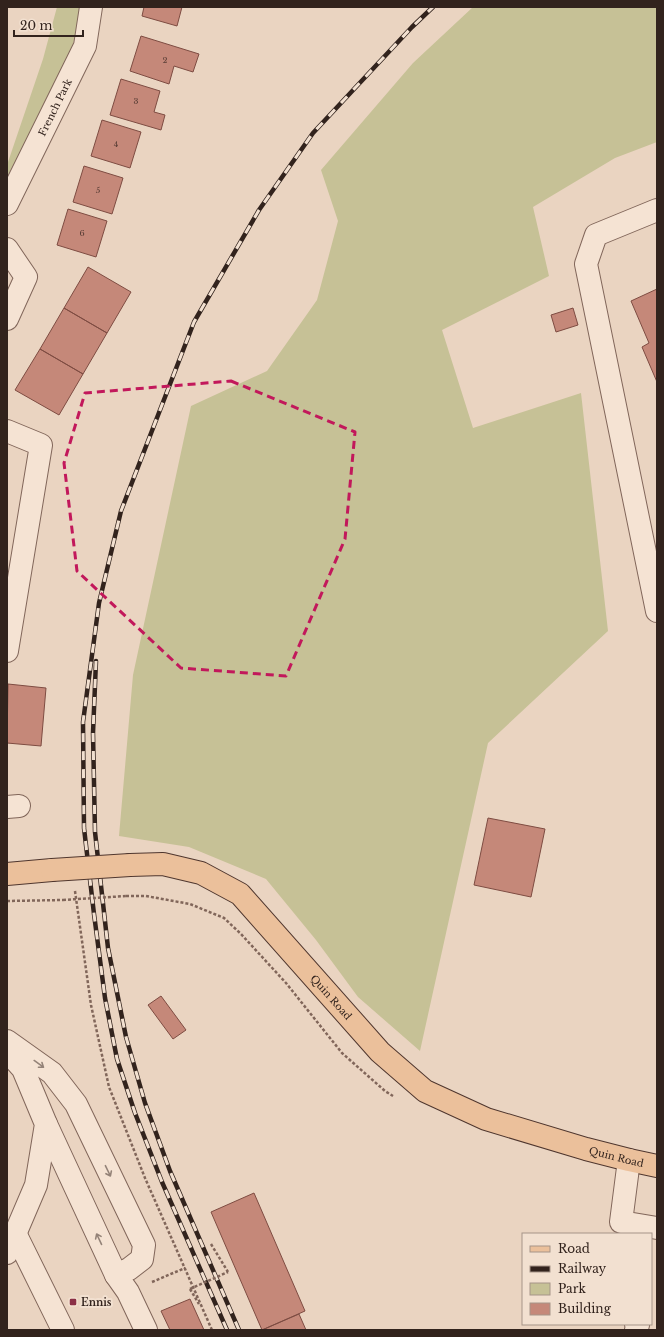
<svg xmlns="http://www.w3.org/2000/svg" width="664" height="1337" viewBox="0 0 664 1337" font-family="'Libre Baskerville',serif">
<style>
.green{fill:#c6c196}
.building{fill:#c58879;stroke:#7e4c42}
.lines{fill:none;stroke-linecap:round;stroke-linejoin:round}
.minor-casing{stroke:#81665a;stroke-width:24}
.major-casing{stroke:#4f362e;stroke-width:24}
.path{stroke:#81665a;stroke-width:2.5;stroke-dasharray:3 2;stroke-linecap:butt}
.minor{stroke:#f5e3d3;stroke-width:22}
.major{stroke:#ebc09b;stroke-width:22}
.rail-casing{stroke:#32231d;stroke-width:4.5}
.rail{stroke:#f2e0d0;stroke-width:3;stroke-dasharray:9;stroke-linecap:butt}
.major-bridge-casing{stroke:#4f362e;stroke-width:24;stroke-linecap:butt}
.path-bridge{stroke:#81665a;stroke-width:2.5;stroke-dasharray:3 2;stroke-linecap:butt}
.major-bridge{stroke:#ebc09b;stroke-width:22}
.oneway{stroke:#948378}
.marked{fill:none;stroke:#c2185b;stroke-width:3;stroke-dasharray:8 5;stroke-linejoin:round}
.poi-dot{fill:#8b2f45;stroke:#f2e0d0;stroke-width:1.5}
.labels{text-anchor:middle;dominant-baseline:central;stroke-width:4;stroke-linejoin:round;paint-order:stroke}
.number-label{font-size:8px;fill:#573c34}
.street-label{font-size:10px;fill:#32231d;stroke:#f2e0d0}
.poi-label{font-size:10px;font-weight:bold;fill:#32231d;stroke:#f2e0d0;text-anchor:start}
</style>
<rect width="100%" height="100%" fill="#ead4c1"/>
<!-- green -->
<path class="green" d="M57,7H80L72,51L7,177V165L43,59Z
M473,7H657V142L615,158L533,207L549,276L442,330L473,428L581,393L608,631L488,743L420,1051L358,997L316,940L266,879L189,847L119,836L133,675L191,406L267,371L317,300L338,221L321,170L413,63Z"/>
<!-- building -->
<path class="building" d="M144,7H182L177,26L142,16Z
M141,36L199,54L193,72L174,66L169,84L130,71Z
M121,79L160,91L154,112L165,115L161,130L110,115Z
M102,120L141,132L130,168L91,156Z
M84,166L123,178L112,214L73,202Z
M68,209L107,221L96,257L57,245Z
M88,267L131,292L107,333L64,308Z
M657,289V382L642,347L649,343L631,301Z
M64,308L107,333L83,374L40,349Z
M573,308L578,325L556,332L551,315Z
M40,349L83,374L59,415L15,390Z
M8,684L46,688L41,746L7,743Z
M488,818L545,829L531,897L474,885Z
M161,996L186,1030L173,1039L148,1005Z
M254,1193L305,1311L262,1330L211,1212Z
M190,1299L204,1330H170L161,1311Z
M299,1314L306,1330H262Z"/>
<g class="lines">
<defs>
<g id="minor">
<path id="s1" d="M7,204L85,46L91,7"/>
<path d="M657,210L596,235L586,264L657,611"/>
<path d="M7,249L26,277L7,319"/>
<path d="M7,431L41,445L7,651"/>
<path d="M7,807L19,806"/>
<path d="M7,1041L52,1073L76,1104L144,1245L142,1259L129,1269L116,1275"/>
<path d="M7,1051L23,1069L46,1124L36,1185L7,1253"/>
<path d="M46,1124L116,1275L128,1292L146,1330"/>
<path d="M629,1160L621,1222L657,1228"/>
<path d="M15,1233L63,1330"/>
<path d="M636,1324L638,1325L636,1330"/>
</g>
<g id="major">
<path id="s2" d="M130,865L163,864L201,873L240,894L380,1052L425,1091L486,1119L586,1149L629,1160L657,1166"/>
<path d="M7,874L52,870"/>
</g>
</defs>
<!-- minor casing -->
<use href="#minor" class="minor-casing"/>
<!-- major casing -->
<use href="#major" class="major-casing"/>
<!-- path -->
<path class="path" d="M75,891L91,1005L109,1087L145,1178L212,1330
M126,896H146L190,904L224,918L241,934L286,983L342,1053L385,1091L393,1096
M7,901L63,900
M211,1244L228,1272
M152,1282L185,1268
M190,1289L199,1304"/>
<!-- minor -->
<use href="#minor" class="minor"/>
<!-- major -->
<use href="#major" class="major"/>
<defs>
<path id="rail" d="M96,661L93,733L95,832L108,948L126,1037L145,1103L170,1171L239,1330
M227,1330L162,1182L135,1113L117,1059L105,998L94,914L84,828L83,722L99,603L121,511L194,322L259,210L313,133L412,27L433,7"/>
</defs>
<!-- rail casing -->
<use href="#rail" class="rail-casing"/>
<!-- rail -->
<use href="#rail" class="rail"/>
<defs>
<path id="major-bridge" d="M52,870L130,865"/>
</defs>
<!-- major-bridge casing -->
<use href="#major-bridge" class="major-bridge-casing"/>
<!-- path-bridge -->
<path class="path-bridge" d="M63,900L126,896
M190,1289L228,1272"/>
<!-- major-bridge -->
<use href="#major-bridge" class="major-bridge"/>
</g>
<!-- one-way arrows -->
<defs><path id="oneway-shaft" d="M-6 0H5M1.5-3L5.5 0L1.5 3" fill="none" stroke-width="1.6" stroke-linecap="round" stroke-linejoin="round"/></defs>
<g class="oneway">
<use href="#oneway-shaft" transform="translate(39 1064) rotate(36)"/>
<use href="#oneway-shaft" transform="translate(108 1171) rotate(64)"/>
<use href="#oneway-shaft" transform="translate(99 1239) rotate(-115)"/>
</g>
<!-- marked area -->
<path class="marked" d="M231,381L355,432L345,539L286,676L181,668L77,571L64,463L85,393Z"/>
<!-- markers -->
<rect class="poi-dot" x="69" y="1298" width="8" height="8" rx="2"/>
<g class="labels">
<!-- number labels -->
<g class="number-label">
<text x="165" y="60">2</text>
<text x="136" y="101">3</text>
<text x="116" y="144">4</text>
<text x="98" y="190">5</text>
<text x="82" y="233">6</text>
</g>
<!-- street labels -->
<g class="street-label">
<text stroke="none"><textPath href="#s1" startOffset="108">French Park</textPath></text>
<text stroke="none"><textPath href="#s2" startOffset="254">Quin Road</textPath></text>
<text stroke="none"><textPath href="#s2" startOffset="590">Quin Road</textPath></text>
</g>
<!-- poi labels -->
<g class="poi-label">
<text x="81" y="1302">Ennis</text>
</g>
</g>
<!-- border -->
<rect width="664" height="1337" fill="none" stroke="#32231d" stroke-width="16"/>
<!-- legend -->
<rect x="522" y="1233" width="130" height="92" fill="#f2e0d0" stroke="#a59488"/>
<rect x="530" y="1246" width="20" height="6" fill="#ebc09b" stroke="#a59488"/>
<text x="558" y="1253" font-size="12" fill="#32231d">Road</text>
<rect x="530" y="1266" width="20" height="6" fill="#32231d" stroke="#a59488"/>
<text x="558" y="1273" font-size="12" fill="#32231d">Railway</text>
<rect x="530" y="1283" width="20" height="12" fill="#c6c196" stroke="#a59488"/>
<text x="558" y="1293" font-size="12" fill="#32231d">Park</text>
<rect x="530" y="1303" width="20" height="12" fill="#c58879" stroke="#a59488"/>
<text x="558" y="1313" font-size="12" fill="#32231d">Building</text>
<!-- scale -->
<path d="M14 30v6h69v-6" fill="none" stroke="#32231d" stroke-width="2"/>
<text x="20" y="30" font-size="12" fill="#32231d" stroke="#f2e0d0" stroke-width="3" paint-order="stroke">20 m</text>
</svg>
